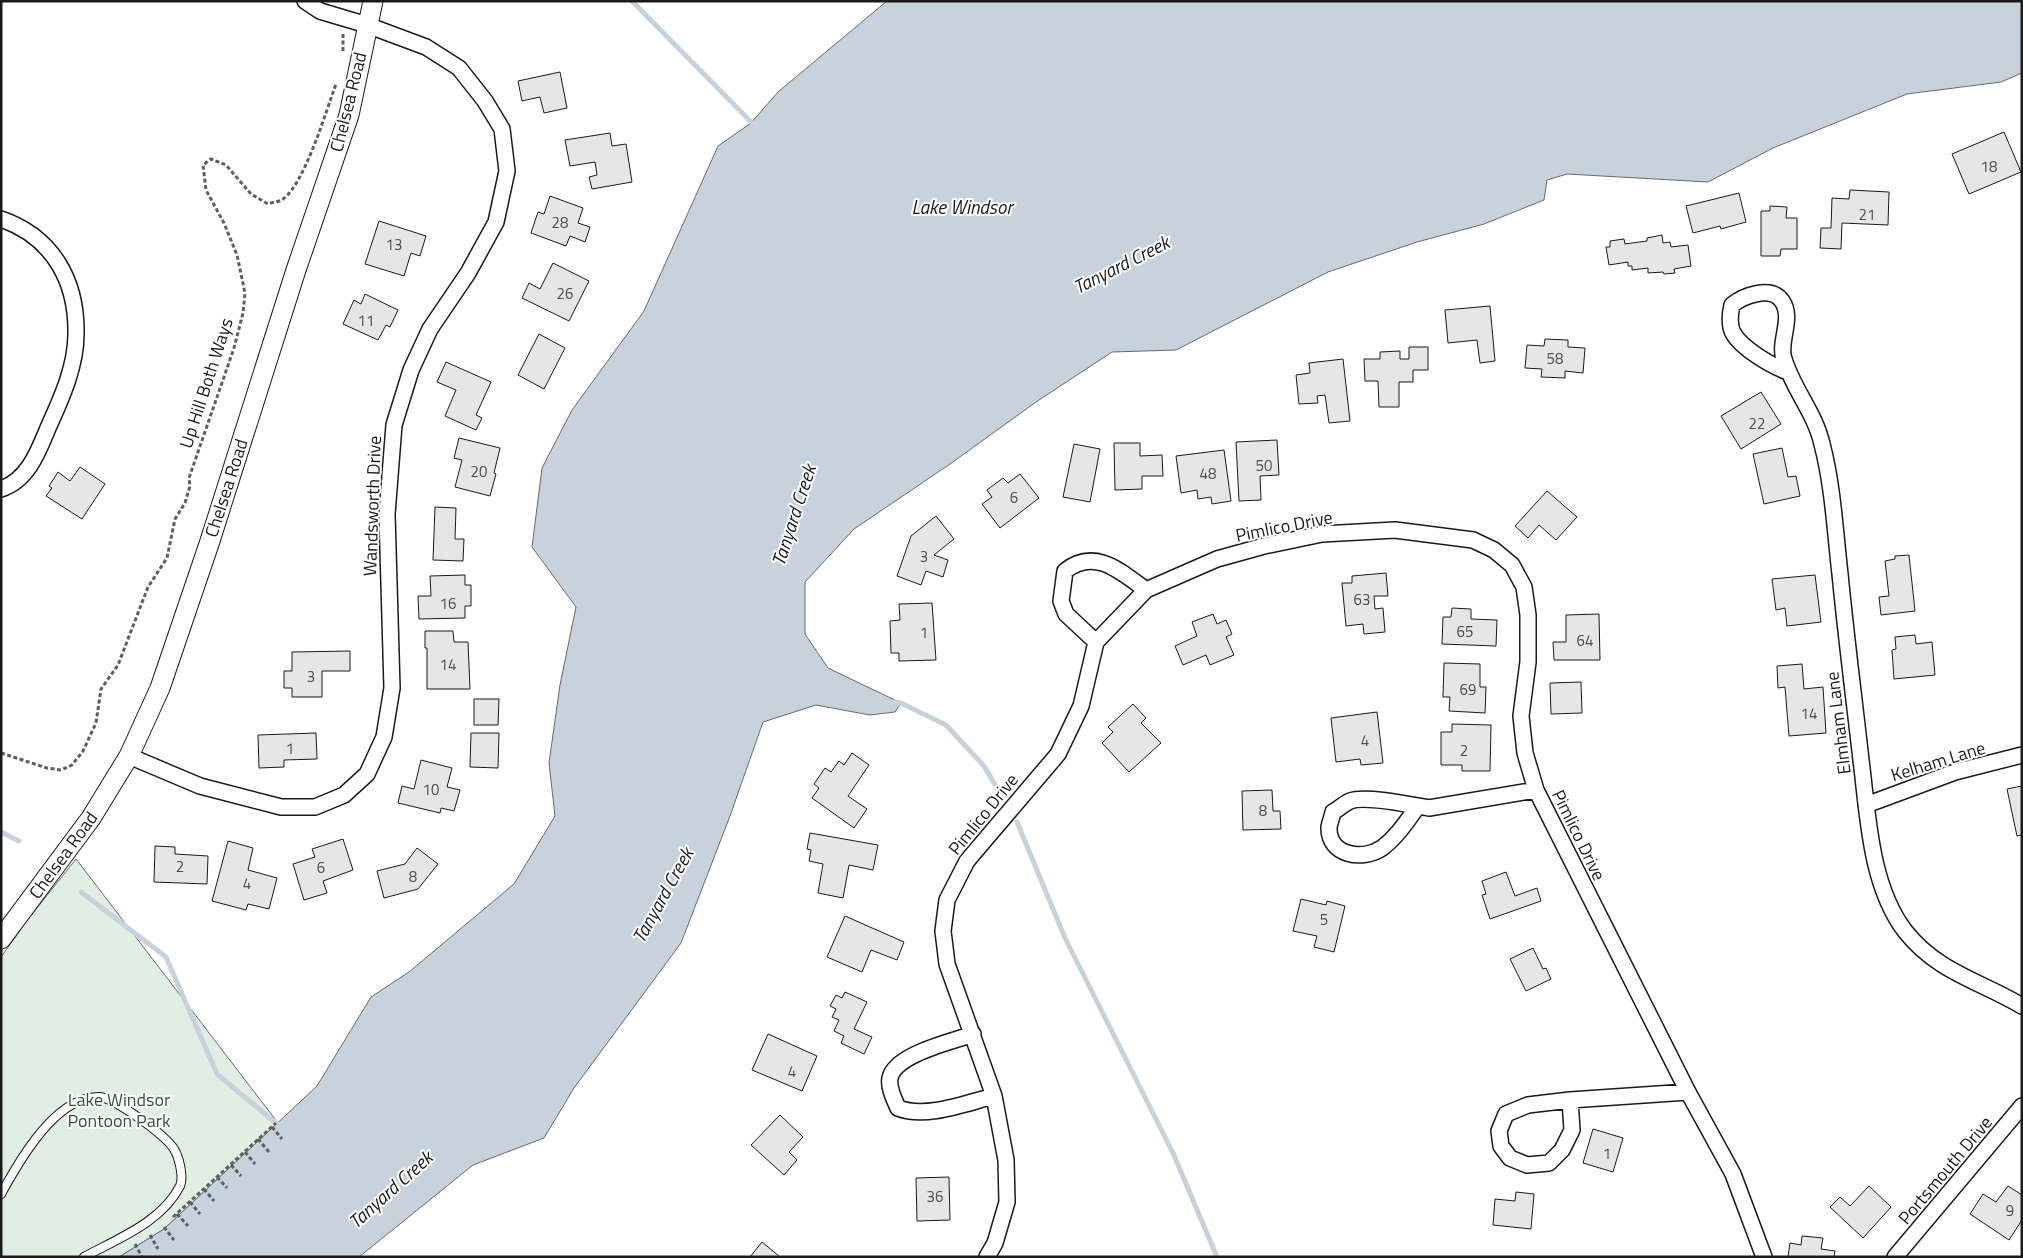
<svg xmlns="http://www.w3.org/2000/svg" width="2023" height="1258" viewBox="0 0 2023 1258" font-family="'Titillium Web',sans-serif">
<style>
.green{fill:#e0efe3;stroke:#6a6a6a}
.water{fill:#c6d2dc;stroke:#6a6a6a}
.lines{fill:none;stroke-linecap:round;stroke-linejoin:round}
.stream{stroke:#c6d2dc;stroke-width:5}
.building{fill:#e6e6e6;stroke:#1a1a1a}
.service-casing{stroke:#1a1a1a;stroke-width:10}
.minor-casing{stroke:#1a1a1a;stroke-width:18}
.tertiary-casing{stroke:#1a1a1a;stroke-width:21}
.path{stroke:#5f5f5f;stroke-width:3;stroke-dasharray:4 2.5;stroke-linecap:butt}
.service{stroke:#fff;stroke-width:8}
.minor{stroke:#fff;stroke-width:15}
.tertiary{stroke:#fff;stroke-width:19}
.labels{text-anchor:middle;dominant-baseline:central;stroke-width:4;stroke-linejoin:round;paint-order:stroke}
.number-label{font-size:15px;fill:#4d4d4d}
.street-label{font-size:18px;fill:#1a1a1a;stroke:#fff}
.park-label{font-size:18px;fill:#2b5a34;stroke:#fff}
.water-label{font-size:19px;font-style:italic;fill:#1a1a1a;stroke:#fff}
</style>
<rect width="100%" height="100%" fill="#fff"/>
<!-- green -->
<path class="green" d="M76,859L278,1123L164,1229L119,1257H1V957L29,918Z"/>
<!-- water -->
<path class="water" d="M887,1H2022V73L2001,82L1907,94L1773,148L1708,182L1567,174L1547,180L1544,200L1484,224L1417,242L1328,272L1176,350L1112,352L1036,402L950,464L854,529L805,582V634L828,668L901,703L895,712L870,715L816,705L763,722L730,816L681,943L574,1088L544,1138L473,1165L359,1257H119L164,1229L317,1086L371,997L409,972L514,884L555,816L549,763L560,685L576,607L532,547L542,468L572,410L644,311L718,146L751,123L778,92Z"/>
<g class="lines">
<!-- stream -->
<path class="stream" d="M632,1L756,127
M894,702L901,703L946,725L984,766L1003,798
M1017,822L1065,938L1173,1153L1217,1257
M1,832L19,841
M81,892L166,957L217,1074L282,1128"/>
</g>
<!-- building -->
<path class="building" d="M560,72L567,108L544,113L540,97L522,101L518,81Z
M2004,132L2021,172L1969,194L1952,154Z
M610,133L612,146L626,144L632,182L592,189L589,177L597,175L595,162L570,166L565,140Z
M1850,190L1889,192L1888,225L1842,223L1841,249L1820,248L1821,228H1831L1832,198L1849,199Z
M1739,193L1746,222L1721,229L1720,226L1693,233L1686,206Z
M550,196L583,208L578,223L590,227L585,242L570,236L566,246L531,233L538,212L544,214Z
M1770,206L1787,207L1786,218H1797V249H1781L1780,256H1761V211H1770Z
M379,221L426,236L420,256L411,253L404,276L365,264Z
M1662,235L1663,243L1670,242L1671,247L1688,245L1691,266L1674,269L1675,273L1664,274L1663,272L1648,273V268L1632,270V266H1628V262L1609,265L1606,247H1610V241L1624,239L1625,244L1647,241V238Z
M553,263L589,281L569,321L522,298L529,283L540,289Z
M365,294L398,310L390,327L386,325L378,340L343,324L354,300L361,304Z
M1490,306L1495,361L1480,363L1477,340L1448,343L1445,310Z
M539,334L565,348L544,389L518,375Z
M1545,339L1568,340V347L1585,348L1583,373L1565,371V378L1541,377L1542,369L1525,368L1527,345L1544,346Z
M1409,347H1428V370H1413V382H1399V407H1379L1378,381H1365L1364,359H1380V352L1400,351V359H1409Z
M1343,359L1350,421L1329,423L1325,395L1317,396L1318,403L1299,404L1296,375L1310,373L1309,363Z
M446,362L491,382L476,415L482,418L476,430L445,416L456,390L437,382Z
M1761,392L1781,424L1741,449L1721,416Z
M459,438L500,448L494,473L496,474L490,496L455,487L462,460L454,458Z
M1277,440L1279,475L1260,476L1261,500L1239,501L1236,442Z
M1114,443H1140V456L1162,455L1163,476H1142V489L1115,490Z
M1074,444L1100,449L1090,502L1063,497Z
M1782,448L1788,477L1796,476L1800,496L1764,504L1753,454Z
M1224,450L1231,501L1212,504L1211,497L1198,499L1197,490L1181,493L1176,456Z
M80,467L105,484L82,519L46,496L52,488L49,486L58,472L70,481Z
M1020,474L1039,498L1000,528L982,504L992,497L987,490L1003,478L1008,483Z
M1547,491L1577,517L1556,540L1539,525L1528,538L1515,526Z
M435,507L456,508L455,539H464L463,561L433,560Z
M936,516L954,539L934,555L948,560L943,577L926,571L921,585L897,576L911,536Z
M1909,555L1915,611L1881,615L1879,597L1889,596L1885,561L1895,559V556Z
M1386,573L1388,596H1374L1375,609L1383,608L1385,632L1364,634L1363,624L1346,626L1342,583H1352V576Z
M465,575V585H471V606H465V618L419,619L418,596H431L430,576Z
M1815,575L1821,622L1787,626L1785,608L1776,610L1772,579Z
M932,603L936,660L899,661V653H891L890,621L900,620L899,604Z
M1452,608L1471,609V619L1497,620L1496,646L1442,644L1443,617H1451Z
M1213,614L1217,624L1226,620L1232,634L1226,637L1234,655L1210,665L1206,655L1183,665L1175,646L1197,636L1192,622Z
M1599,614L1600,660H1554L1553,642H1566V615Z
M425,631H453L454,642H468L470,689H427V648H425Z
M1915,635L1916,644L1932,642L1935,675L1894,679L1892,650L1896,649L1895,637Z
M350,651V671H322V697H292V688H284V671H292V652Z
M1444,663L1480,664V687H1486L1485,713L1449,711L1450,697H1443Z
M1802,664L1804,689L1823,687L1826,733L1789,736L1785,687L1778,688L1777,666Z
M1581,682L1582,713L1551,714L1550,683Z
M474,699H499L498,725H474Z
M1133,704L1146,718L1141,723L1161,743L1129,772L1102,743L1113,732L1108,727Z
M1377,712L1383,763L1361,765L1360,759L1336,762L1331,718Z
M1452,724L1491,725L1490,771H1462V765H1441V732H1452Z
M316,733L317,759L284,760V767L259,768L258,735Z
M471,733H499L498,768L470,767Z
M852,753L869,765L848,796L867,809L854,828L812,798L819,788L814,784L825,768L831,772L839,761L844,765Z
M421,760L452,768L447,787L460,790L454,811L441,808L440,813L398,803L402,786L414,789Z
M2022,786V835L2017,836L2007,789Z
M1272,790L1273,811H1280L1281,829L1243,830L1242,791Z
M810,833L878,845L873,870L849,865L843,898L818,893L823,864L809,861L811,850L807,849Z
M343,839L353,870L323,881L327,893L304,900L293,864L315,857L312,849Z
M228,841L253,848L248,870L277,878L269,909L248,904L246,910L212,901Z
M155,846L175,847V854L208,856L207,884L154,882Z
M417,848L438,864L418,889L384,898L377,871L405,864Z
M1506,872L1515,896L1537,888L1541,901L1490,919L1482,895L1486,894L1482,881Z
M1301,899L1326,905L1327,901L1345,906L1334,952L1314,947L1317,936L1293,931Z
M845,916L904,942L897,960L871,950L862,972L827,957Z
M1533,948L1543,969L1546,968L1551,979L1526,991L1510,959Z
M845,992L867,1002L854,1029L872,1037L864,1054L841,1043L844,1036L834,1031L839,1020L832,1017L836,1009L830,1006L836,995L842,998Z
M768,1034L817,1056L802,1091L752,1070Z
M780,1115L803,1137L789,1152L797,1160L784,1175L751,1145Z
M1593,1129L1623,1138L1613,1172L1583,1163Z
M949,1177L950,1220L917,1221L916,1178Z
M1869,1186L1891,1207L1863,1238L1830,1207L1840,1197L1850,1206Z
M2008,1186L2022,1195V1220L2009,1240L1970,1214L1983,1194L1996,1202Z
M1516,1192L1534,1194L1531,1229L1493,1225L1495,1199L1515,1201Z
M1802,1236L1823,1238L1821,1249L1835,1251L1834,1257H1788L1790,1243L1801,1245Z
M762,1242L780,1257H750Z"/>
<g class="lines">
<defs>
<path id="service" d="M1,1194C18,1163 49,1109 85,1099C89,1098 96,1097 100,1097C116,1099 165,1135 174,1149C179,1157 184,1177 180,1186C162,1222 117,1239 84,1257"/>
<path id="minor" d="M1,219C53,237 77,281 76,334C76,367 61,399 48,428C38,452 28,480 1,489
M1788,372C1772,366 1742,349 1733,333C1729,325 1730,314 1732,305C1743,296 1771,285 1782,301C1794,318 1778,342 1784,359C1793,389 1815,413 1822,444C1833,486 1835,531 1840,574C1846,636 1854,698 1861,760C1868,815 1870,885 1905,931C1937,972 1980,981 2022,1006
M1096,642L1066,614L1061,601L1065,571C1095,547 1121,572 1146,590
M129,756L200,786L281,807H315L344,795L367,774L384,737L392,688L387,514L394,425L411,370L430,329L468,273L496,222L507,171L502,129L485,101L459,68L426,47L367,25L320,11L305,1
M1866,805L1955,772L2022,755
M1418,806C1407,821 1397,837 1382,848C1363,861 1328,856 1329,827C1330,822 1332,817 1333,812C1338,809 1344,804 1350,801C1365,795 1412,805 1429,808L1536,790
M973,1034C952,1042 895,1054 890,1078C888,1087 894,1099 898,1108C926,1119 966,1103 994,1096
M1570,1100L1572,1130L1562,1150L1549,1163L1527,1165L1510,1158L1501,1146L1499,1131L1506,1114L1528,1105L1570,1100L1688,1092
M987,1257L995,1243L1007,1202L1006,1160L994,1096L947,964L943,931L947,900L967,861L1058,754L1081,706L1096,642L1146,590L1217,559L1264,546L1322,534L1395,530L1473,540L1494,550L1512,565L1524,587L1528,615V662L1521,716L1525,753L1536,790L1688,1092L1733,1174L1764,1257
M1895,1257L2022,1106"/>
<path id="tertiary" d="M1,939L91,818L129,756L160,688L209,544L296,270L349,115L373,1"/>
</defs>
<!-- service casing -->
<use href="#service" class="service-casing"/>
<!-- minor casing -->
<use href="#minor" class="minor-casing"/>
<!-- tertiary casing -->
<use href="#tertiary" class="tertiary-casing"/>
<!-- path -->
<path class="path" d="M343,51V33
M1,753L47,768L61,770L72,765L83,751L96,723L101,689L118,665L148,587L167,558L175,519L185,503L190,486L189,478L234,348L243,313L245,293L237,255L224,223L206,190L203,165L211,159L226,165L251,194L268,204C273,202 279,202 283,199C305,183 326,111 336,84
M272,1127L282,1139
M258,1139L269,1152
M245,1152L255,1164
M231,1165L241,1176
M217,1177L227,1188
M204,1189L214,1201
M190,1202L200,1214
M177,1214L188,1226
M173,1217L276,1123
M164,1227L174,1240
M150,1235L158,1249
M135,1244L142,1257"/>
<!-- service -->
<use href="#service" class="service"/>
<!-- minor -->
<use href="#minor" class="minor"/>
<!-- tertiary -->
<use href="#tertiary" class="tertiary"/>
</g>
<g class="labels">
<!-- number labels -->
<g class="number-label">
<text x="1989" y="166">18</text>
<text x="1867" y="214">21</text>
<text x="560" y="222">28</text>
<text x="394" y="244">13</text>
<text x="565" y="293">26</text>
<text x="366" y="320">11</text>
<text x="1555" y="358">58</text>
<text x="1757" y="423">22</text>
<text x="1264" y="465">50</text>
<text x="479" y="471">20</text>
<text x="1208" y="473">48</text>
<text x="1014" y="497">6</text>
<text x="924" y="556">3</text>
<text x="1362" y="599">63</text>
<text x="448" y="603">16</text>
<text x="1465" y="631">65</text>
<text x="924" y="632">1</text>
<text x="1585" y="640">64</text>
<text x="448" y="664">14</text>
<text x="311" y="676">3</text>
<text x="1468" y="689">69</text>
<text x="1809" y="713">14</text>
<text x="1365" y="740">4</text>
<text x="290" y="748">1</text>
<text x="1464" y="750">2</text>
<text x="431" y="789">10</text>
<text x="1263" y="810">8</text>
<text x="180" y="866">2</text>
<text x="321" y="867">6</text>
<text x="413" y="876">8</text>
<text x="247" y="883">4</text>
<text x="1324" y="919">5</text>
<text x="792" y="1071">4</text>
<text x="1607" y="1153">1</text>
<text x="935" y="1196">36</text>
<text x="2010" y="1210">9</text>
</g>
<!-- street labels -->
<g class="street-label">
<text transform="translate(348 102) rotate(-76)">Chelsea Road</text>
<text transform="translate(206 383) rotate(-72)">Up Hill Both Ways</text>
<text transform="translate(226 488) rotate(-72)">Chelsea Road</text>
<text transform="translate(372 506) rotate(-88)">Wandsworth Drive</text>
<text transform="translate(1284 526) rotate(-11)">Pimlico Drive</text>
<text transform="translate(1838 723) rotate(-97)">Elmham Lane</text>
<text transform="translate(1938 761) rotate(-17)">Kelham Lane</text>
<text transform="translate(983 814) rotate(-51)">Pimlico Drive</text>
<text transform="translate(1579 835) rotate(64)">Pimlico Drive</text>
<text transform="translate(63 855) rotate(-54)">Chelsea Road</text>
<text transform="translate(1945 1170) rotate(-50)">Portsmouth Drive</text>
</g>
<!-- park labels -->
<g class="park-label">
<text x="119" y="1099">Lake Windsor<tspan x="119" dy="21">Pontoon Park</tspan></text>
</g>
<!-- water labels -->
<g class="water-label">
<text x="962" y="206">Lake Windsor</text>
<text transform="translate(1121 264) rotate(-27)">Tanyard Creek</text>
<text transform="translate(793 515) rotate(-72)">Tanyard Creek</text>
<text transform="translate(662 895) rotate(-61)">Tanyard Creek</text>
<text transform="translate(390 1189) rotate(-42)">Tanyard Creek</text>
</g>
</g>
<!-- border -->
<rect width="2023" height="1258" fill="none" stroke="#1a1a1a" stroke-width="5"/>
</svg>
